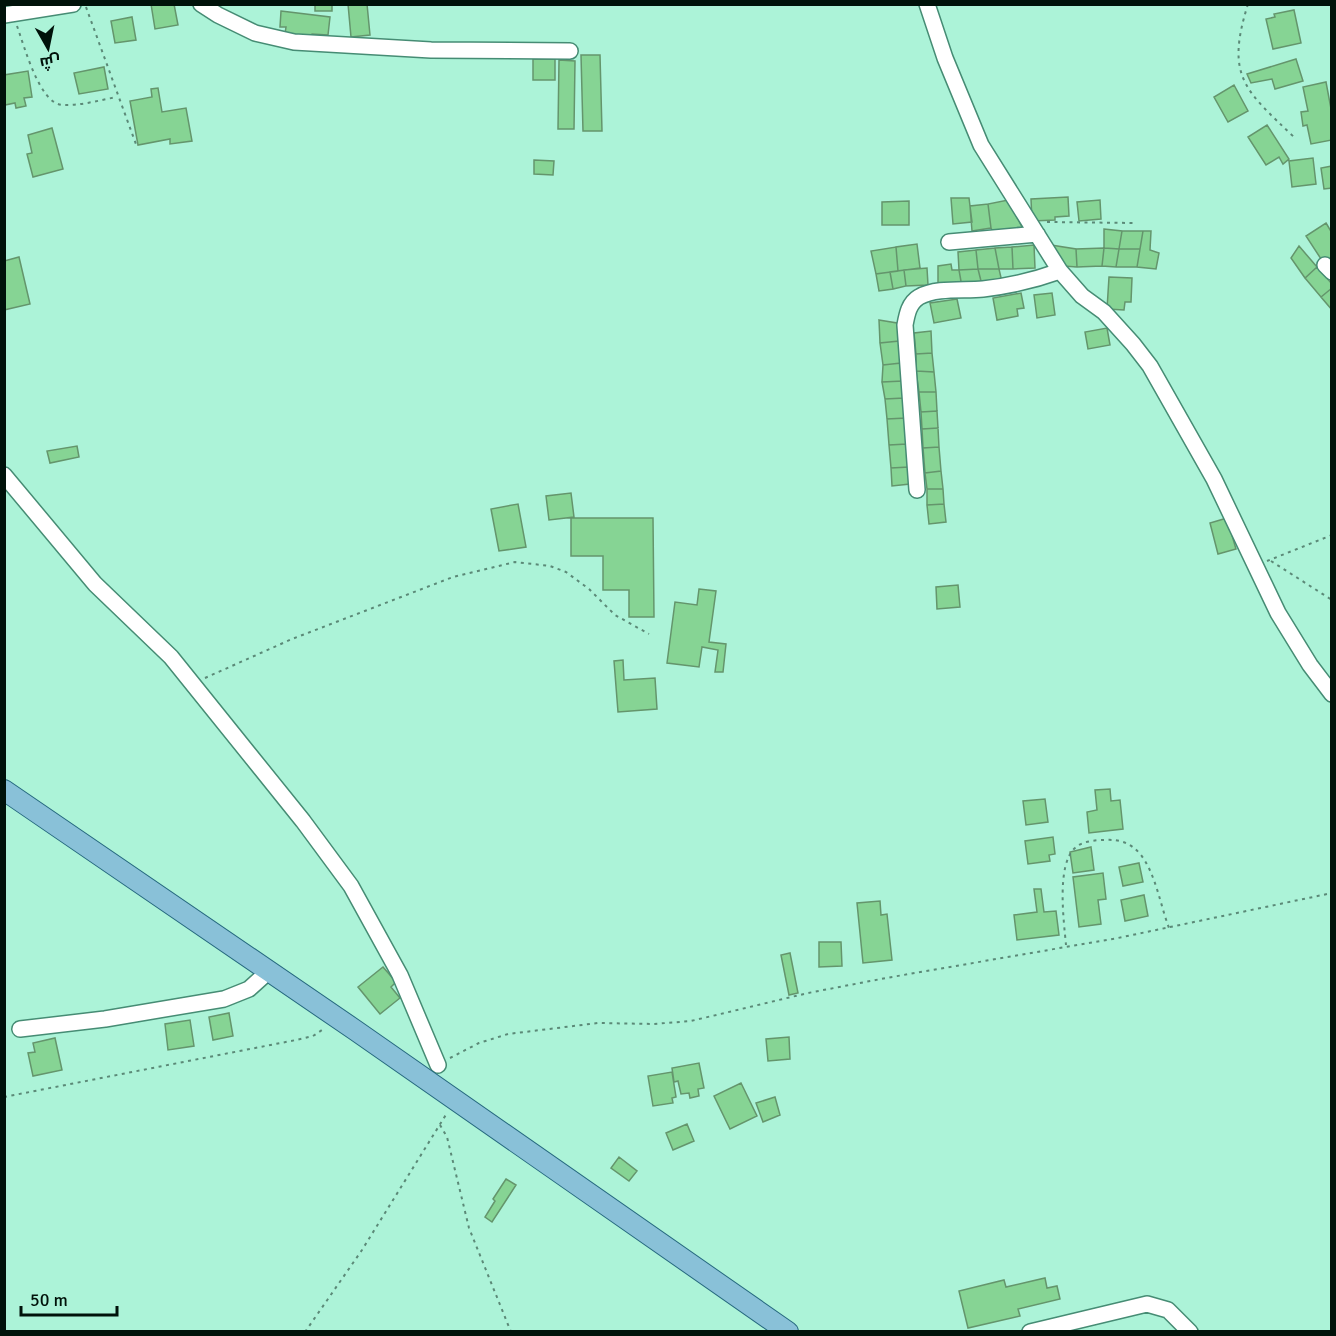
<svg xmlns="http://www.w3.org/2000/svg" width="1336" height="1336" viewBox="0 0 1336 1336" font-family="Signika,Cairo,sans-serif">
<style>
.building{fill:#86d494;stroke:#64956c;stroke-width:1.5}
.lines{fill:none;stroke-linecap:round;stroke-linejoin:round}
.minor-casing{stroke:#468c74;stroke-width:18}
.major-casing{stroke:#26697f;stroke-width:22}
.path{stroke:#5b8977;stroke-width:2;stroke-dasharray:3 4.5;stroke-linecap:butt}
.minor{stroke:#fff;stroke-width:15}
.major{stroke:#89c1d8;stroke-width:20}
</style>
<rect width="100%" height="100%" fill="#acf3d8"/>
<!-- building -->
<path class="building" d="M151,4H174L178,25L155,29Z
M315,4H332V11H315Z
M348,4H367L370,35L351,37Z
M1294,10L1301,43L1273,49L1266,19L1275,17L1274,14Z
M281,11L330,17L328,35L312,34L311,36L285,34L286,27H280Z
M132,17L136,40L115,43L111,21Z
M581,55H600L602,131H583Z
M533,59H555V80H533Z
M1296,59L1303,81L1275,89L1272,79L1251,83L1247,74Z
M559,60L575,61L574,129H558Z
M104,67L108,89L79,94L74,73Z
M28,71L32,97L24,98L26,106L16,108L15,103L5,105L4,75Z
M1326,82L1332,114V140L1311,144L1307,125L1303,126L1301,112L1308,111L1303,87Z
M1234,85L1248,111L1228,122L1214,97Z
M158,88L162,112L186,108L192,141L170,144V139L138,145L130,101L152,97L151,89Z
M1267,125L1289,159L1283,164L1279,157L1266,165L1248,137Z
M52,128L63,169L33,177L27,154L32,153L28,135Z
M1313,158L1316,184L1292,187L1289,161Z
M534,160L554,161L553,175L534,174Z
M1332,166V188L1324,189L1321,168Z
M1068,197L1069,216L1055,217V220L1032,221L1031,199Z
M951,198H969L972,222L953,224Z
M1008,200L1023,229L994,234L991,228L988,204Z
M1100,200L1101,219L1079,221L1077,202Z
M909,201V225H882V202Z
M988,204L991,228L972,231L970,206Z
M1326,223L1332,233V257L1323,262L1306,236Z
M1104,229L1122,231L1119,249L1104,248Z
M1122,231H1143L1140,249H1119Z
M1143,231H1151L1150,250L1159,253L1156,269L1137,267Z
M917,244L920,268L898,271L896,247Z
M1034,245L1035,268L1013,269L1012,247Z
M1051,245L1076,249L1077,267L1063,266Z
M1299,246L1317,267L1305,278L1291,258Z
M896,247L898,271L876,274L871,251Z
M1012,247L1013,269H999L995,248Z
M995,248L999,269H978L976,250Z
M1104,248L1102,266L1077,267L1076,249Z
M1104,248L1119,249L1116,267L1102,266Z
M1119,249H1140L1137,267H1116Z
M976,250L978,269L959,270L958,252Z
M19,257L30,304L4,310V261Z
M951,264L952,270H959L962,287L938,288V266Z
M1317,267L1332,284V288L1321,297L1305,278Z
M927,268L928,285L906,286L904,270Z
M978,269L982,285L962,287L959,270Z
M978,269H999L1002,282L982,285Z
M904,270L906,286L893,289L890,272Z
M890,272L893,289L879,291L876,274Z
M1109,277L1132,278L1131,302H1125L1124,310L1107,309Z
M1332,288V310L1321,297Z
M1021,293L1024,308L1017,309L1018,316L997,320L993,298Z
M1052,293L1055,315L1037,318L1034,295Z
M957,299L961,318L934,323L930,303Z
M879,320L897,323L899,341L880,343Z
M1107,328L1110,345L1088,349L1085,332Z
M931,331L932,353L916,354L914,333Z
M899,341L901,363L883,365L880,343Z
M932,353L934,372L916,371V354Z
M901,363L903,381L882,382L883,365Z
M916,371L934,372L936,392H919Z
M903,381L904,398L885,399L882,382Z
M919,392H936L937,411L921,412Z
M904,398L906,418L887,419L885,399Z
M937,411L938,428L922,429L921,412Z
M906,418L907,444L889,445L887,419Z
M938,428L939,447L923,448L922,429Z
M907,444L909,467L891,468L889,445Z
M77,446L79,457L50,463L47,451Z
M939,447L941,471L925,473L923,448Z
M909,467L910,484L892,486L891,468Z
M941,471L943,489H927L925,473Z
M927,489H943L944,504L927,505Z
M571,493L574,517L549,520L546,496Z
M518,504L526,547L499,551L491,509Z
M944,504L946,522L929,524L927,505Z
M571,518H653L654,617H629V590H603V556H571Z
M1227,518L1236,549L1218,554L1210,523Z
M958,585L960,607L937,609L936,587Z
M699,589L716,591L709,642L726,644L723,672H715L718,650L702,647L699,667L667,663L675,602L697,605Z
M623,660L624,680L655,678L657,709L618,712L614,661Z
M1110,789L1111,801L1120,800L1123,829L1089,833L1087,812L1097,810L1095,790Z
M1045,799L1048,822L1026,825L1023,801Z
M1053,837L1055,854L1049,855L1050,861L1028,864L1025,841Z
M1091,847L1094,870L1073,873L1070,852Z
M1139,863L1143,882L1123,886L1119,867Z
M1103,873L1106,899L1098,900L1101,924L1079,927L1073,877Z
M1034,889H1041L1044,912L1056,911L1059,935L1017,940L1014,915L1037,912Z
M1144,895L1148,916L1125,921L1121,900Z
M880,901L881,915L887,914L892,960L863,963L857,903Z
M819,942H841L842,966L819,967Z
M790,953L798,993L789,995L781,955Z
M383,967L396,982L391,987L400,998L380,1014L358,987Z
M229,1013L233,1036L213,1040L209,1017Z
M190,1020L194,1046L168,1050L165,1024Z
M789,1037L790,1059L768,1061L766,1039Z
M55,1038L62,1070L33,1076L28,1053L35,1052L33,1043Z
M699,1063L704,1088L698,1089L699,1096L690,1098L689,1093L681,1094L678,1081L674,1082L672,1068Z
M672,1072L676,1097L672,1098L673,1103L653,1106L648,1076Z
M741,1083L757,1116L730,1129L714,1096Z
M775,1097L780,1115L763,1122L756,1103Z
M687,1124L694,1141L673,1150L666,1133Z
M619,1157L637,1171L629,1181L611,1168Z
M506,1179L516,1185L492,1222L485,1217L495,1201L493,1199Z
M1045,1278L1047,1288L1057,1286L1060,1299L1018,1309L1020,1316L968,1328L959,1291L1004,1280L1006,1287Z"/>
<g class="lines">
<defs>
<path id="minor" d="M201,4L218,15L255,33L294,42L431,50L570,51
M927,4L945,58L981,145L1060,271L1082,296L1104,312L1133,344L1150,366L1214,479L1278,613L1310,665L1332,694
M4,15L73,4
M949,242L1037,234
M1325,265L1332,272
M4,475L95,584L171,657L303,821L351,886L400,975L438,1065
M917,490L905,325C907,314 909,303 919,297C937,287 964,291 983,289C1010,286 1035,280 1060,271
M20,1029L105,1019L224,999L249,989L269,971
M1030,1332L1147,1304L1168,1310L1190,1332"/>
<path id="major" d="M4,790L355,1030L788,1332"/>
</defs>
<!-- minor casing -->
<use href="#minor" class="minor-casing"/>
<!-- major casing -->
<use href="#major" class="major-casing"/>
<!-- path -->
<path class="path" d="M1248,4C1225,77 1245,90 1295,138
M86,7L137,147
M17,26C24,45 39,103 62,105C80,106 100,100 117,97
M1047,222L1134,223
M1267,561L1332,535
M1271,561L1332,600
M205,678L292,639L453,577L515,562L550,566L566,572L589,589L615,615L649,634
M1066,945C1064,922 1056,865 1075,848C1082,841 1096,840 1105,840C1120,839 1131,843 1141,855C1156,875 1160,904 1169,928
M450,1058L479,1043L508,1034L598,1023L654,1024L691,1021L808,993L886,978L1118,938L1332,893
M4,1097L296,1040L313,1036L325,1028
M440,1125L447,1137L469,1228L511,1332
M305,1332L362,1250L447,1113"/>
<!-- minor -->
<use href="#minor" class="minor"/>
<!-- major -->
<use href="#major" class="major"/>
</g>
<!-- border -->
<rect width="1336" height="1336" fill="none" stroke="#00120a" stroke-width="12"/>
<!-- north arrow -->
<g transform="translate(48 48) rotate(171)" stroke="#acf3d8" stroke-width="4.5" paint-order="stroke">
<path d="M0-4.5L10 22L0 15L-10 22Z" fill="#00120a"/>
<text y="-9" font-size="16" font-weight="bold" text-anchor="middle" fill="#00120a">ش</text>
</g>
<!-- scale -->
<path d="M21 1306v9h96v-9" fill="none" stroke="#00120a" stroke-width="3"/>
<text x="30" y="1306" font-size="18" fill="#00120a" stroke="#acf3d8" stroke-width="4.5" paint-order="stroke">50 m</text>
</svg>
